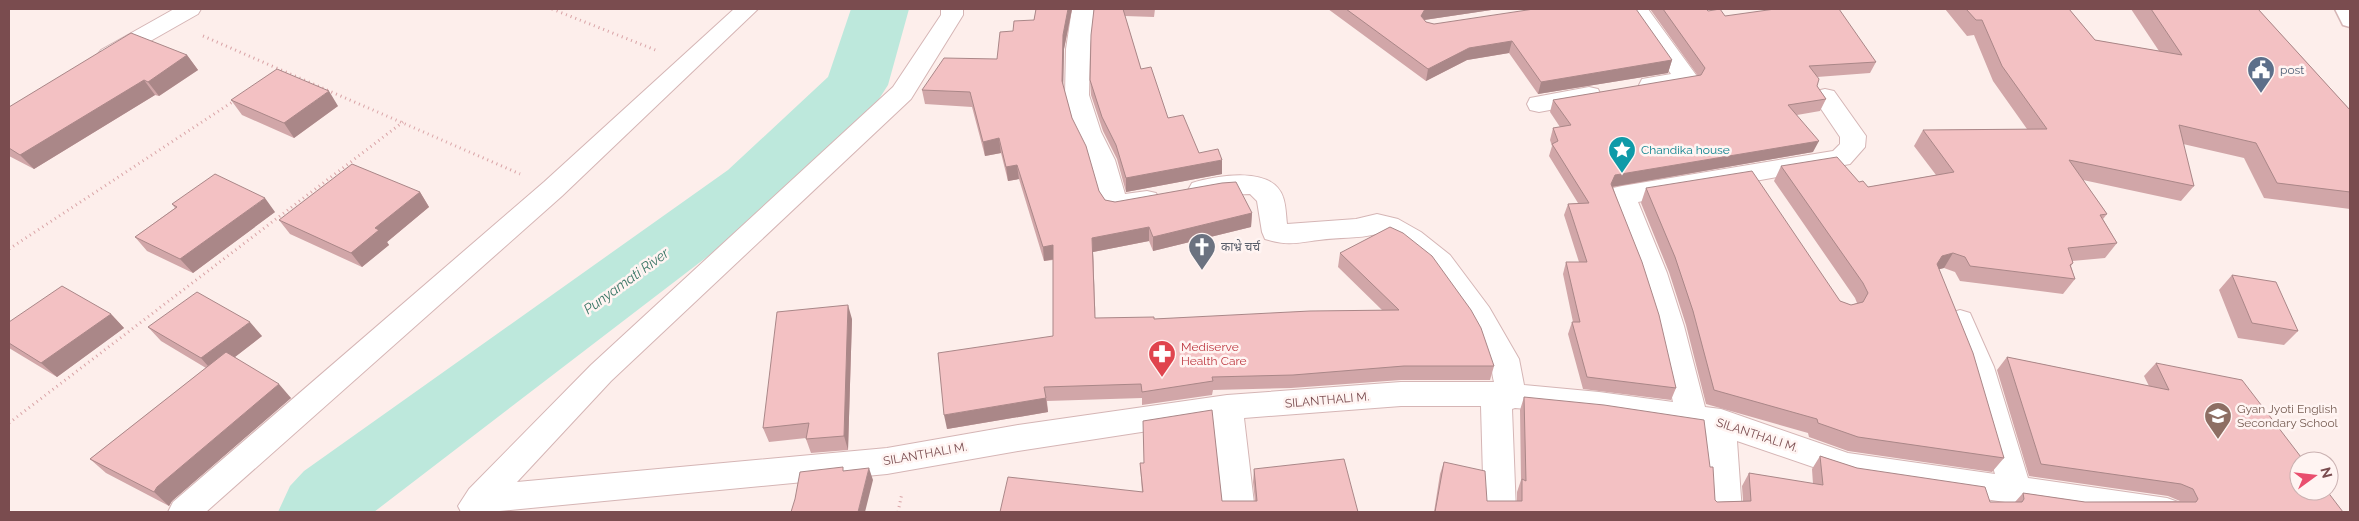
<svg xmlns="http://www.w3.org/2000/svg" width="2359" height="521" viewBox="0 0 2359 521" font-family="Raleway,'Noto Sans Devanagari',sans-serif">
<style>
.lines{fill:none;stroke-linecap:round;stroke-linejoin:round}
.river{fill:#bde8dc;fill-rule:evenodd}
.service-casing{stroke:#d5b5b5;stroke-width:3}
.minor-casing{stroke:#d5b5b5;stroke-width:2}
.path{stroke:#d9a3a6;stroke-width:3;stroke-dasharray:1 4;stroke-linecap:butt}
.service{fill:#fff;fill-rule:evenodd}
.minor{fill:#fff;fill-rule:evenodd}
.wall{fill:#d1a6a8}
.shaded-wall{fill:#aa8788}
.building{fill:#f3c1c3;stroke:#aa8788}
.labels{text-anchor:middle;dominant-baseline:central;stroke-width:5;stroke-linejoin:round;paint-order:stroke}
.service-label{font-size:12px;fill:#4e5e75;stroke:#fff4f2;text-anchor:start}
.culture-label{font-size:12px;fill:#0d838f;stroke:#fff4f2;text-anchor:start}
.worship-label{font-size:12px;fill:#5b616d;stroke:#fff4f2;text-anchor:start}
.health-label{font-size:12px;fill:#be3a42;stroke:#fff4f2;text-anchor:start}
.street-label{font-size:12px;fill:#7a4c4f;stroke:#fff4f2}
.education-label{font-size:12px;fill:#785e54;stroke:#fff4f2;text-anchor:start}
.water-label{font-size:14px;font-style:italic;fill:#3c7767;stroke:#fff4f2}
</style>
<rect width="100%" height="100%" fill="#fdeeeb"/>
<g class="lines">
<!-- river -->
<path class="river" d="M851,9H909L888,85L879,99L776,204L374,512H278L290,486L304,471L728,170L828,77Z"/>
<defs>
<path id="service" d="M2335,9H2350V27L2343,25Z"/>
<path id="minor" d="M174,9H201L198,14L117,60L109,63L101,60L97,55L101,50Z
M734,9H758L562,196L206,512H168L173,502L544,182Z
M941,9H963V15L911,99L611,381L517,482L887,448L1018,425L1227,395L1401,382H1494C1492,375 1492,366 1489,359C1475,324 1416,240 1377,234C1357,239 1339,237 1319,240C1296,243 1289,246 1265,239L1262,232L1257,201L1250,194L1221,195L1201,199L1192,197L1188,190L1192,183C1216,176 1272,165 1283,197C1286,205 1286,216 1287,224L1356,219L1377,214L1398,219L1421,232L1450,255L1489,307L1519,359L1524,385L1599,392L1673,402L1656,326L1639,273L1609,195L1613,188L1622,186L1833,151L1840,144V137L1813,97L1816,91L1825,89L1834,91L1866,136L1865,147L1850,164L1638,202L1667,273L1684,326L1705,407L1721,409L1848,453L1995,474L1964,367L1946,321L1950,313L1960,310L1970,313L1994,367L2028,478L2167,498L2178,502L2183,512H2073L1848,479L1737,441L1742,512H1710L1706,432L1599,416L1515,408L1512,409L1516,512H1484L1481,406H1401L1244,418L1255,512H1223L1213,421L1018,451L887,474L489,512H461L458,506L469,489L591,365L893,87L941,15Z
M1072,9H1094L1090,49L1089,95L1101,132L1115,160L1125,194L1147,191L1156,193L1160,200L1156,207L1115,214L1106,212L1102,205L1089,160L1075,132L1065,95L1066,49Z
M1626,9H1648L1699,79L1696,85L1651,93L1642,91L1639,85L1642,79L1671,74Z
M1589,87L1598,89L1601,95L1598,101L1539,112L1530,110L1527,104L1530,98Z"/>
</defs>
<!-- service casing -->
<use href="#service" class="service-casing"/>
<!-- minor casing -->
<use href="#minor" class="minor-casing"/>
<!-- path -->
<path class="path" d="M552,9L658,51
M203,36L520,174
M9,249L234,101
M9,423L403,122
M898,512L902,493"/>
<!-- service -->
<use href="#service" class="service"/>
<!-- minor -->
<use href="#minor" class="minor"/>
</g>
<!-- wall -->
<path class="wall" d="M1030,9H1072L1064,49L1063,86L1072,118L1099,191L1105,200L1115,202L1252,213L1251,227L1153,251L1149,241L1093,252L1095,318L1154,319L1382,310L1338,267L1340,253L1494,366L1490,380H1401L1291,388L1213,390L1212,395L1142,405V398L1047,401L1048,412L947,429L1053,336V260L1044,261L1019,179L1008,181L1001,153L985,156L972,107L925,104L922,90L997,59L1013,31L1034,20L1036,10L1031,9Z
M1094,9H1155L1154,17L1125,16L1141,69L1168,118L1199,153L1222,174L1126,192L1117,159L1103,131L1091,95L1090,80Z
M1328,9H1498L1424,20L1426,22L1434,24L1672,60L1668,73L1538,94L1509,53L1467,60L1426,81Z
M1650,9H1706L1708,11L1876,62L1870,73L1817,77V86L1826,99L1820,111L1797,115L1813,152L1613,187L1676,388L1671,400L1583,389L1568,334L1572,322H1573L1563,274L1566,262H1579L1564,215L1568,204L1578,203L1549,156L1552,146L1550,140L1553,128L1560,127L1550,112L1553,100L1698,76Z
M1945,9H2069L2095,40L2159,51L2131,9H2258L2350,110V209L2264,198L2244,158L2183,144L2194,186L2181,201L2083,180L2107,214L2103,219L2117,243L2105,258L2072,261L2073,263L2071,266L2075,279L2063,294L1960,281L1955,272L1944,268L1939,269L2004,458L1992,472L1848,451L1809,437L1808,433L1706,404L1686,325L1669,272L1641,203L1646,188L1840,301L1851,305L1857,303L1855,298L1774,181L1781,166L1859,182L1868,187L1936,175L1914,146L1923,130L2027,129L1993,81L1974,35L1967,36Z
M187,55L198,70L159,96L155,95L34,169L9,156V107Z
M231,100L338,106L294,138L242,115Z
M420,192L429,207L387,242L389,245L362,267L290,234L279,220Z
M172,204L275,212L193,273L147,251L135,237L175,208Z
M2232,275L2298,331L2284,345L2238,338L2219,290Z
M111,314L124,328L57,377L9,348V322Z
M852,319L848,450L811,453L806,439V438L769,442L763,428Z
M148,327L262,336L235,357L291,398L172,501L169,506L106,473L90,459L206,368L161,341Z
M2007,357L2149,386L2144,376L2156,363L2343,512H1434L1440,474L1444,462L1487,501H1517V492L1521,480L1520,410L1524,397L1710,467L1715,500L1717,502L1743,501L1742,486L1749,473L1813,484L1812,469L1820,456L1857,468L1990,502H2015L2023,493L2085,502L2180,501L2168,496L2029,476L1997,370Z
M1140,463L1222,501H1255L1253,482L1254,469L1358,512H1000L1142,492Z"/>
<!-- shaded-wall -->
<path class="shaded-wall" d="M1068,9H1072L1064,49L1063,95L1062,81L1063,35Z
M1425,9H1498L1424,20L1421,16Z
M1512,41L1509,53L1467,60L1426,81L1428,69L1469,48Z
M187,55L198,70L159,96L148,82Z
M1672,60L1668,73L1538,94L1541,82Z
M144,80L155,95L34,169L20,155Z
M329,91L338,106L294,138L284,123Z
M999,138L1001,153L985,156L983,142Z
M1819,141L1813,152L1611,187V184L1615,175Z
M1222,160V174L1126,192V178Z
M1017,165L1019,179L1008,181L1006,167Z
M420,192L429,207L387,242L389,245L362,267L351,253L375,228Z
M265,198L275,212L193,273L180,259Z
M1252,213L1251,227L1153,251V237Z
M1149,227V241L1093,252L1096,332L1092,238Z
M1053,245L1055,259L1044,261L1043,247Z
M1953,253L1944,268L1932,271L1942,256Z
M848,305L852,319L848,450L844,436Z
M111,314L124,328L57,377L41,363Z
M250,322L262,336L214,373L201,358Z
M279,384L291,398L172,501L169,506L154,492L157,487Z
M1046,398L1048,412L947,429L944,415Z
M869,468L873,480L865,512H858Z"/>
<!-- building -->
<path class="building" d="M1036,9H1068L1063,35L1062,81L1072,118L1086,146L1099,191L1105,200L1115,202L1222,183L1236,182L1252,213L1153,237L1149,227L1092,238L1095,318L1154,317V319L1310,311L1399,310L1340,253L1390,227L1403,233L1432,256L1471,310L1481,328L1494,366H1404L1293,375L1212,377L1213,381L1142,392L1141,384L1044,387L1046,398L944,415L938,353L1053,336V245L1043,247L1017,165L1006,167L999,138L983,142L970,92L922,90L944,58L997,59L1000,32L1013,31L1014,21L1034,20Z
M1094,9H1123L1141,69L1151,67L1168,118L1183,115L1199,153L1218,149L1222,160L1126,178L1116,145L1102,117L1090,80L1091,35Z
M1346,9H1425L1421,16L1426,22L1434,24L1534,9H1636L1672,60L1541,82L1512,41L1469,48L1428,69Z
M1663,9H1706L1708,11L1720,9L1725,16L1775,9H1839L1876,62L1809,66L1819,79L1817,86L1826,99L1788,105L1819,141L1615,175L1611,184L1642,262L1659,315L1676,388L1587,377L1572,322H1580L1566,262H1587L1568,204L1589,203L1552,144L1558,141L1553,128L1571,125L1553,100L1701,75L1705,68Z
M1966,9H2069L2095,40L2182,55L2151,9H2258L2350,110V192L2277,183L2256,143L2179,125L2194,186L2069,160L2107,214L2100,215L2117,243L2068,248L2073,263L2070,265L2075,279L1970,266L1965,257L1953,253L1942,256L1937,264L1973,353L2004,458L1858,437L1818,423L1817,419L1714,390L1693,311L1675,257L1646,188L1752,171L1840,301L1851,305L1863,302L1868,293L1863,283L1781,166L1837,157L1859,182L1863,181L1868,187L1954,172L1923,130L2047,129L2002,66L1982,20H1976Z
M131,33L187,55L148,82L144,80L20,155L9,148V107Z
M277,69L329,91L284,123L231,100Z
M352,164L420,192L375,228L379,230L351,253L279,220Z
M215,174L265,198L180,259L135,237L177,207L172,204Z
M2232,275L2276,282L2298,331L2252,323Z
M62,286L111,314L41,363L9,343V322Z
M197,292L250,322L201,358L148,327Z
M848,305L844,436L806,439L809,423L763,428L777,312Z
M226,352L279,384L157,487L154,492L90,459Z
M2007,357L2169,390L2156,363L2242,380L2304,461H2299V491H2327L2343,512H1435L1444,462L1485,471L1487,501H1522V479L1526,481L1524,397L1604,405L1704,420L1710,467H1713L1715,500L1717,502L1751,501L1749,473L1823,485L1820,456L1857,468L1985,487L1990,502H2022L2024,499L2023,493L2085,502H2196L2198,499L2193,489L2181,484L2041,464Z
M1212,410L1222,501H1257L1254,469L1344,459L1358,512H1000L1008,477L1143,492L1140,463H1144L1143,421Z
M843,467V471L869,468L858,512H791L795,499L800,472Z"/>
<!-- icons -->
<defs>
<symbol id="civic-pin" viewBox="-11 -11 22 30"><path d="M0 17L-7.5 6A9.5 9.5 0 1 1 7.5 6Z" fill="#5c6f8a" stroke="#fff4f2"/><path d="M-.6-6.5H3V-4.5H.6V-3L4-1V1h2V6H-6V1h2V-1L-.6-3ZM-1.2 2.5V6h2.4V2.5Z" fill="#fff"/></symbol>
<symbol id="sight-pin" viewBox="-11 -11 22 30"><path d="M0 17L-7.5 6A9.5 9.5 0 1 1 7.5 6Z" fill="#0f9aa8" stroke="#fff4f2"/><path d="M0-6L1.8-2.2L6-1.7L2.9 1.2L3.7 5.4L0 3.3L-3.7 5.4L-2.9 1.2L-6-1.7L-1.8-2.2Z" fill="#fff"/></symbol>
<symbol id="church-pin" viewBox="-11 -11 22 30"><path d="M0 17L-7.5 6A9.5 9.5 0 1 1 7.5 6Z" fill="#6b7280" stroke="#fff4f2"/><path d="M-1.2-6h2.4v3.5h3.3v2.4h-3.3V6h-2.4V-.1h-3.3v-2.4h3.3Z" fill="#fff"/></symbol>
<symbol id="pharmacy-pin" viewBox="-11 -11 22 30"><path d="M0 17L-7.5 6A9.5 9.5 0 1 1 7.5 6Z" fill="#e0444e" stroke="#fff4f2"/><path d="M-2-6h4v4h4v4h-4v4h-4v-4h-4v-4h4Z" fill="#fff"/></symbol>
<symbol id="school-pin" viewBox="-11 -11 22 30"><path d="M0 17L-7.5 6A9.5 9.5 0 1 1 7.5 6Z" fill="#8d6e63" stroke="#fff4f2"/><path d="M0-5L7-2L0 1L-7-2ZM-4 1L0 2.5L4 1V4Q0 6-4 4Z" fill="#fff"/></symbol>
</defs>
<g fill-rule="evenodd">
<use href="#civic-pin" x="2245" y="54" width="32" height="43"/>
<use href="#sight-pin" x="1606" y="134" width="32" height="43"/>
<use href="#church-pin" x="1186" y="231" width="32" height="43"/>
<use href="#pharmacy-pin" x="1146" y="338" width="32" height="43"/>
<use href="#school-pin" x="2202" y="400" width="32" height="43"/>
</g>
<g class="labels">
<!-- service labels -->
<g class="service-label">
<text x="2280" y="70">post</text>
</g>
<!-- culture labels -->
<g class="culture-label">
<text x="1641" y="150">Chandika house</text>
</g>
<!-- worship labels -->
<g class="worship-label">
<text x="1221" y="247">काभ्रे चर्च</text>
</g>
<!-- health labels -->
<g class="health-label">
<text x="1181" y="347">Mediserve<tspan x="1181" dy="14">Health Care</tspan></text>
</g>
<!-- street labels -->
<g class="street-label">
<text transform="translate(1327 400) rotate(-5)">SILANTHALI M.</text>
<text transform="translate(1757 435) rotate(18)">SILANTHALI M.</text>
<text transform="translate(925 454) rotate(-10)">SILANTHALI M.</text>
</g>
<!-- education labels -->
<g class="education-label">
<text x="2237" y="409">Gyan Jyoti English<tspan x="2237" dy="14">Secondary School</tspan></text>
</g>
<!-- water labels -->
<g class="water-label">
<text transform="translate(626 281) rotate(-36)">Punyamati River</text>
</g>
</g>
<!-- border -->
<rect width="2359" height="521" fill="none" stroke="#7a4c4f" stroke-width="20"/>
<!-- north arrow -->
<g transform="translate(2314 476) rotate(75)"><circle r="24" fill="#fff4f2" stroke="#cab1b1"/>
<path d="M0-4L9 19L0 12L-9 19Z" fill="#e94e6e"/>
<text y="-8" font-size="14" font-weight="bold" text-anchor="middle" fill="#7a4c4f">N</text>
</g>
</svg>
